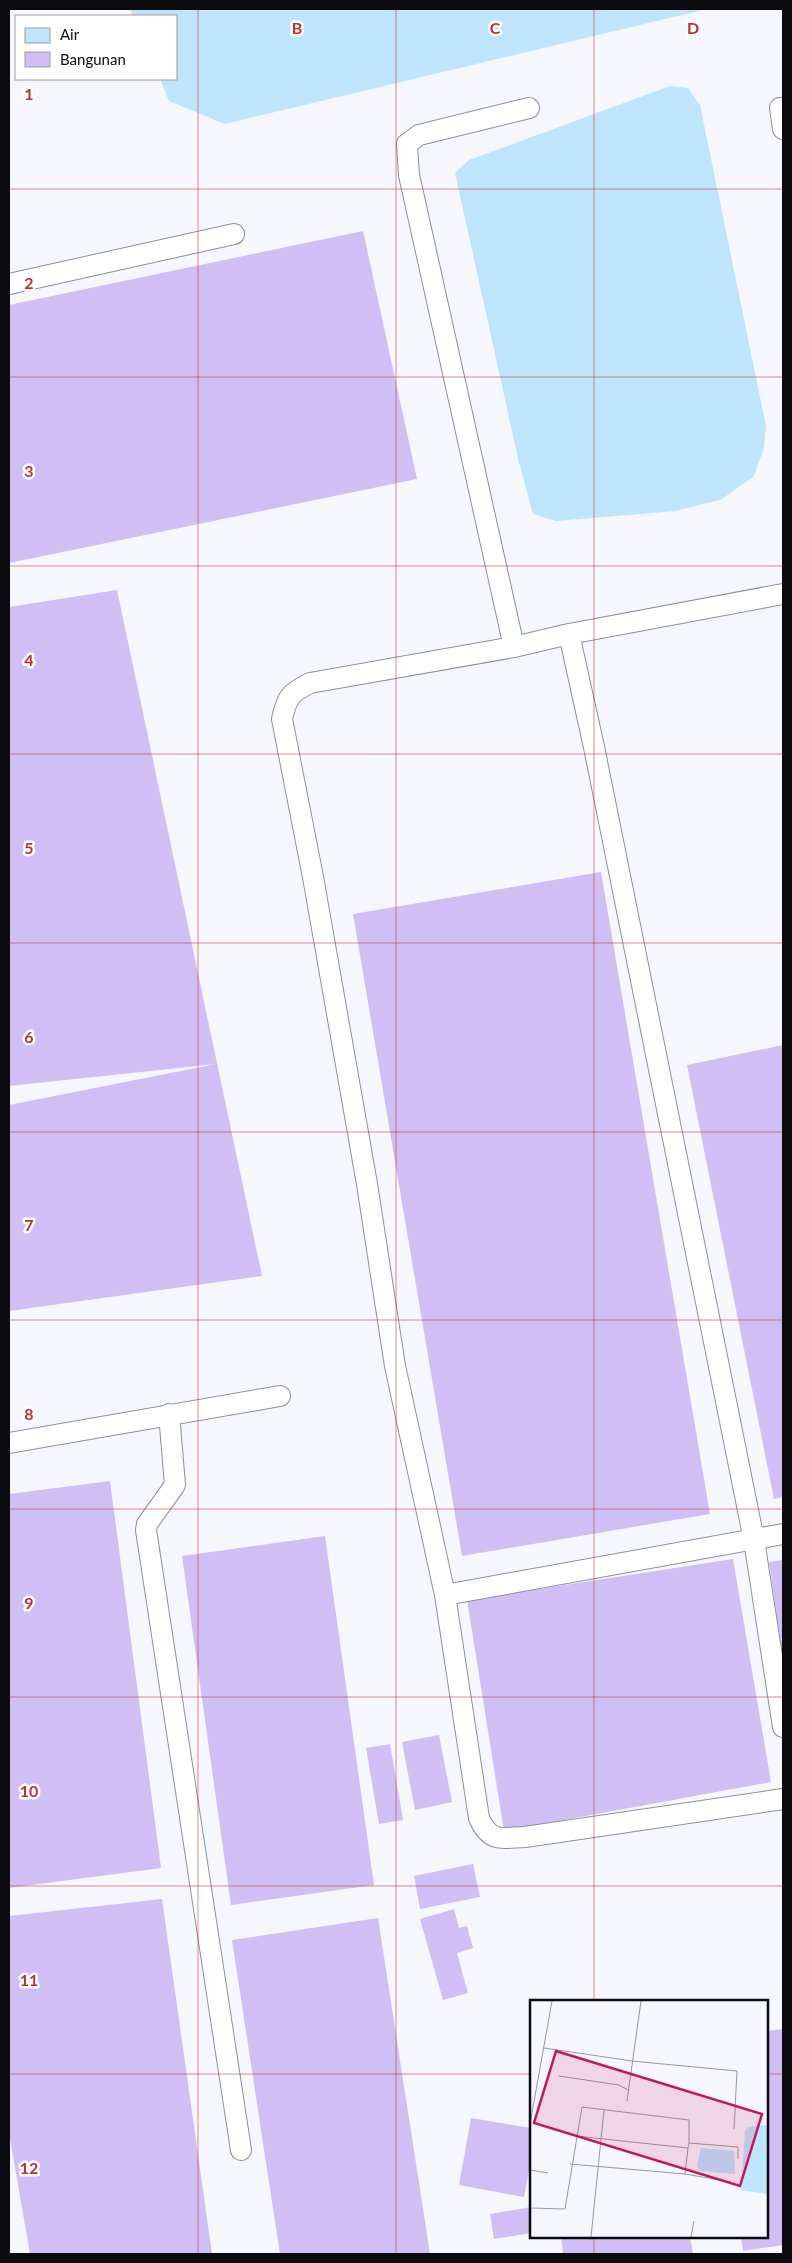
<svg xmlns="http://www.w3.org/2000/svg" width="792" height="2263" viewBox="0 0 792 2263" font-family="Lato,sans-serif">
<style>
.water{fill:#bee5fb}
.building{fill:#cfbff4}
.lines{fill:none;stroke-linecap:round;stroke-linejoin:round}
.lane-casing{stroke:#8e9099;stroke-width:22}
.lane{stroke:#fff;stroke-width:20}
.grid{fill:none;stroke:#bf302f;stroke-width:1;stroke-opacity:0.55}
.inset-road{fill:none;stroke:#98999e;stroke-width:1}
.view{fill:#c2185b;fill-opacity:0.15;stroke:#c2185b;stroke-width:2.5}
.inset-edge{fill:none;stroke:#0b0b0f;stroke-width:2.5}
.grid-label{font-size:16px;text-anchor:middle;font-weight:bold;fill:#bf302f;stroke:#fff;stroke-width:5;stroke-linejoin:round;paint-order:stroke}
</style>
<rect width="100%" height="100%" fill="#f6f7fd"/>
<!-- water -->
<path class="water" d="M130,9H707L225,124L169,101L160,79H176V16H133Z
M670,86L688,88L700,105L766,426L764,448L754,476L722,499L676,511L556,521L533,514L519,463L455,173L469,160Z"/>
<!-- building -->
<path class="building" d="M363,231L417,479L9,563V305Z
M117,590L262,1276L9,1311V1105L216,1064L9,1086V607Z
M601,872L710,1514L462,1556L353,914Z
M783,1045V1497L774,1499L687,1065Z
M110,1481L161,1868L9,1888V1494Z
M325,1536L374,1885L231,1905L182,1556Z
M733,1559L771,1782L504,1831L467,1600Z
M783,1560V1651H782L769,1562Z
M439,1735L452,1802L415,1810L402,1742Z
M390,1744L403,1820L379,1824L366,1748Z
M473,1864L480,1897L420,1909L414,1876Z
M162,1899L212,2254H30L9,2133V1916Z
M454,1909L459,1928L467,1926L473,1948L457,1953L468,1993L443,2000L420,1919Z
M378,1918L430,2254H280L232,1940Z
M783,2029V2245L743,2251L741,2237H766V2031Z
M471,2118L531,2128V2161L524,2197L459,2185Z
M531,2207V2233L494,2239L490,2214Z
M561,2237H690L693,2254H563Z"/>
<g class="lines">
<defs>
<path id="lane" d="M529,108L419,135L407,144L409,175L514,647L310,683C290,693 287,697 282,719L313,877L367,1184L395,1366L445,1595L479,1818C490,1843 501,1838 525,1837L783,1799
M780,108L783,129
M9,284L234,234
M569,634L783,594
M514,647L569,634L594,747L754,1540L783,1727
M169,1414L175,1485L147,1524L146,1530L241,2150
M9,1443L280,1396
M445,1595L783,1534"/>
</defs>
<!-- lane casing -->
<use href="#lane" class="lane-casing"/>
<!-- lane -->
<use href="#lane" class="lane"/>
</g>
<!-- grid -->
<path class="grid" d="M198,9V2254M396,9V2254M594,9V2002M9,189H783M9,377H783M9,566H783M9,754H783M9,943H783M9,1132H783M9,1320H783M9,1509H783M9,1697H783M9,1886H783M9,2074H531M766,2074H783M594,2237V2254"/>
<!-- overview -->
<g transform="translate(530 2000)">
<rect width="238" height="238" fill="#f6f7fd"/>
<path d="M237,125V194L211,190L215,131L218,127ZM171,148L204,151L205,174L170,171L167,166Z" fill="#bee5fb"/>
<path class="inset-road" d="M14,48L102,61L207,71L204,129M29,76L89,85L98,90M97,101L111,1M0,124L22,1M46,136L158,148L159,143M158,148L155,174L201,182M40,164L155,174M0,170L18,173M0,208L35,209L52,107L159,120V143L208,147V159M61,237L74,110M161,237L164,221"/>
<path class="view" d="M26,51L232,114L210,186L4,123Z"/>
<rect width="238" height="238" class="inset-edge"/>
</g>
<g class="grid-label">
<text x="297" y="34">B</text>
<text x="495" y="34">C</text>
<text x="693" y="34">D</text>
<text x="29" y="100">1</text>
<text x="29" y="289">2</text>
<text x="29" y="477">3</text>
<text x="29" y="666">4</text>
<text x="29" y="854">5</text>
<text x="29" y="1043">6</text>
<text x="29" y="1231">7</text>
<text x="29" y="1420">8</text>
<text x="29" y="1609">9</text>
<text x="29" y="1797">10</text>
<text x="29" y="1986">11</text>
<text x="29" y="2174">12</text>
</g>
<!-- border -->
<rect width="792" height="2263" fill="none" stroke="#0b0b0f" stroke-width="20"/>
<!-- legend -->
<rect x="15" y="15" width="162" height="65" fill="#ffffff" stroke="#9d9d9f"/>
<rect x="25" y="28" width="25" height="15" fill="#bee5fb" stroke="#9d9d9f"/>
<text x="60" y="40" font-size="15" fill="#0b0b0f">Air</text>
<rect x="25" y="52" width="25" height="15" fill="#cfbff4" stroke="#9d9d9f"/>
<text x="60" y="65" font-size="15" fill="#0b0b0f">Bangunan</text>
</svg>
